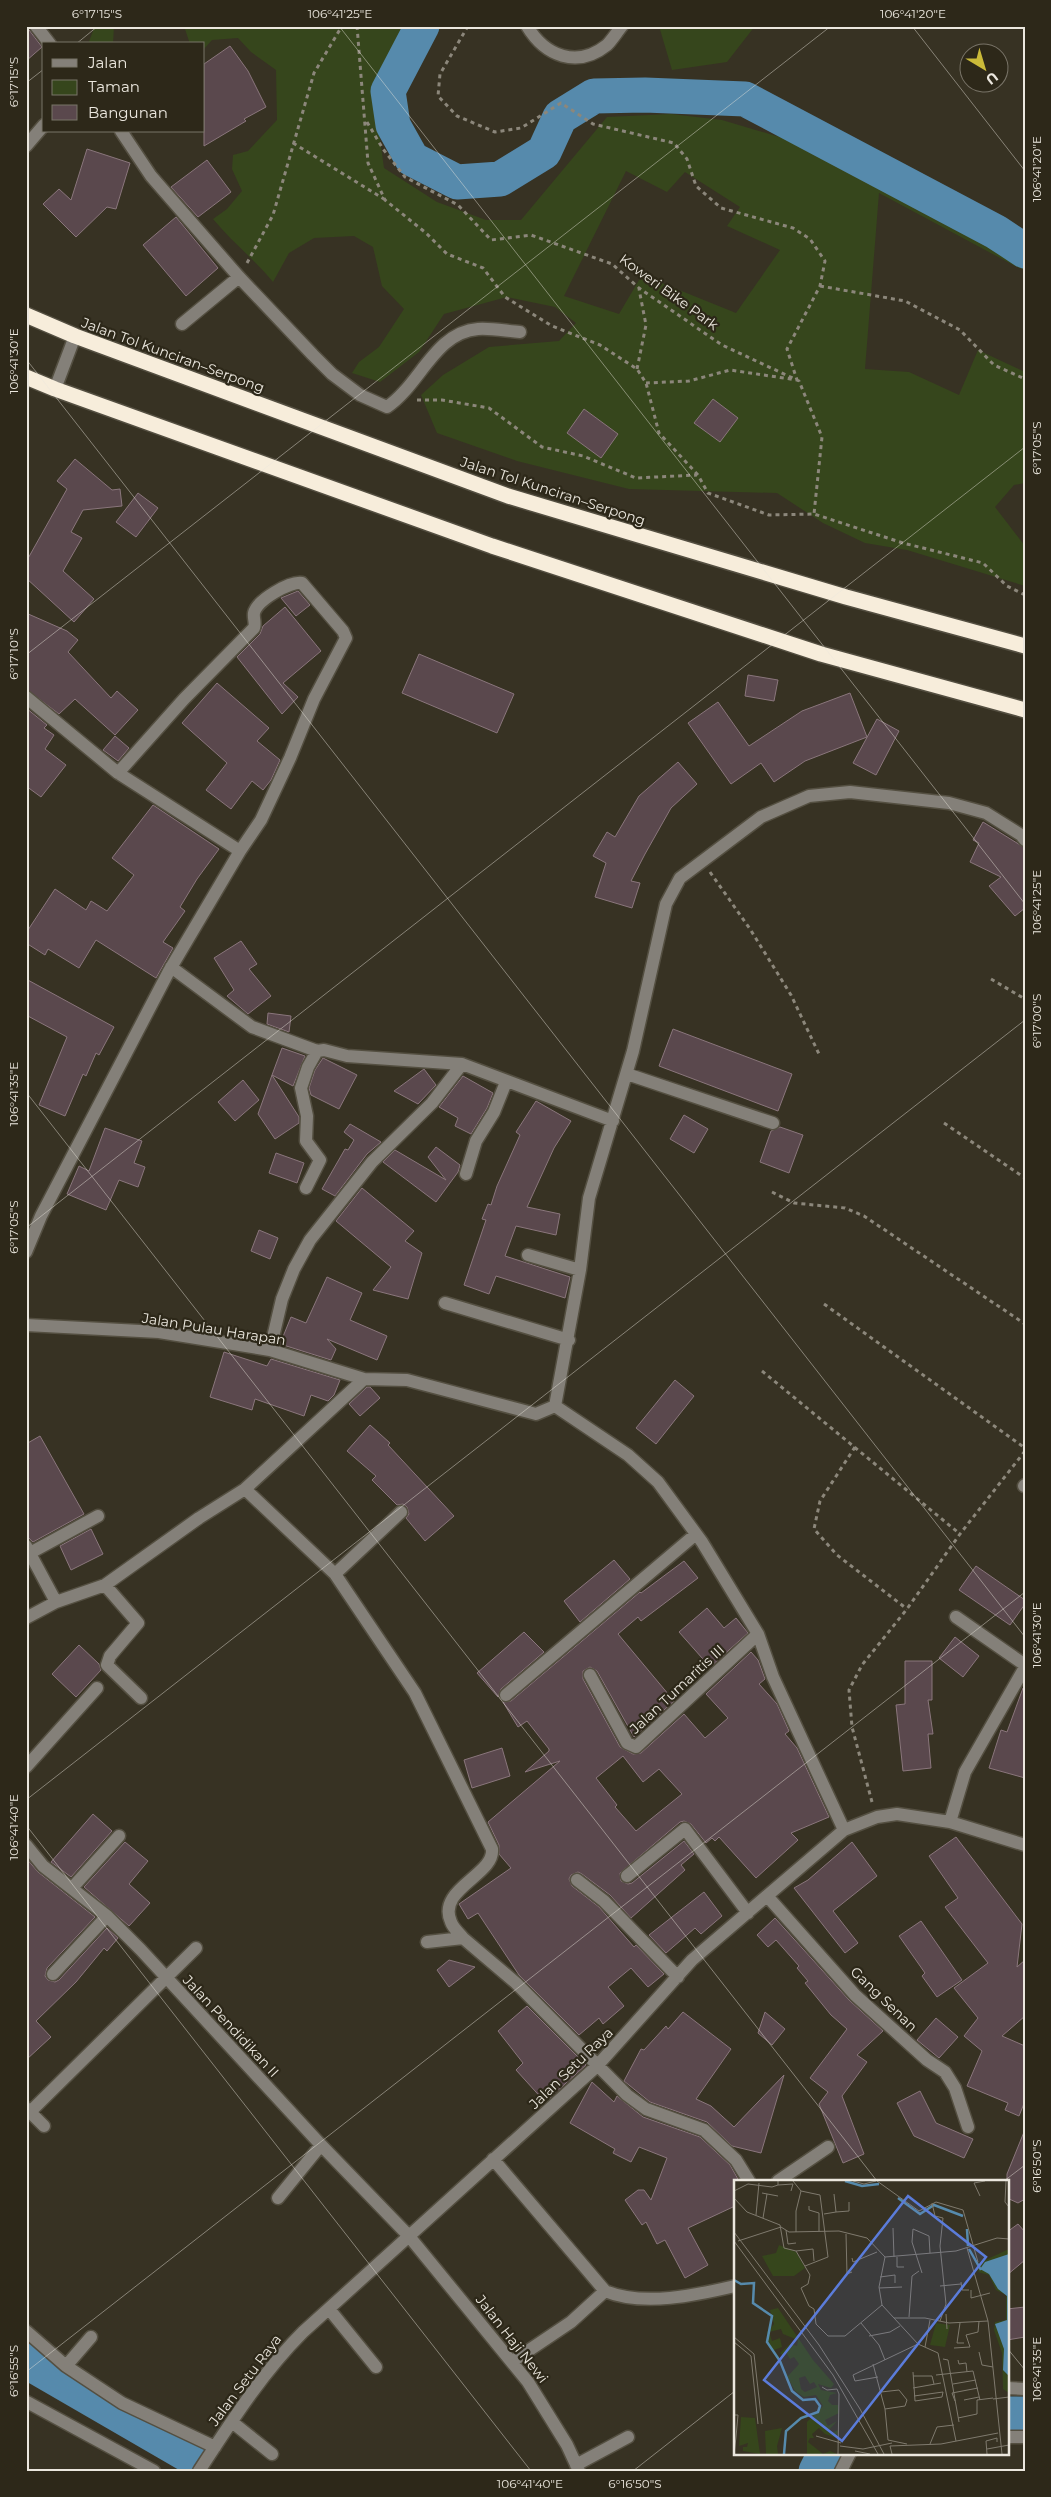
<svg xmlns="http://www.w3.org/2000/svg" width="1051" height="2497" viewBox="0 0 1051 2497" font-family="Montserrat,sans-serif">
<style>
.green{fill:#36461c;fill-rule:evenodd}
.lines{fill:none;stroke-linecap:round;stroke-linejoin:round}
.river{stroke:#568aac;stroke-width:35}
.building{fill:#5a484d;stroke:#8a767c;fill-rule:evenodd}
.minor-casing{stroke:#544f41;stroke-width:15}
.highway-casing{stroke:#544f41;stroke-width:18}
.path{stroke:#8c877b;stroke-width:3;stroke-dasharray:4 4;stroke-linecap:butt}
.minor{stroke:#848079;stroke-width:12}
.highway{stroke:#f7eddb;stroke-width:15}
.ticks{fill:none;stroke:#ebe7de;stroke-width:1;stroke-opacity:0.45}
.labels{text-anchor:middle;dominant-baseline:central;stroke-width:4.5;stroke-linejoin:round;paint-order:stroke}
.street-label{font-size:14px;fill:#ebe7de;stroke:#2d2819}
.inset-river{fill:none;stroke:#568aac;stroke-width:2.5}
.inset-road{fill:none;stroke:#7f7a6e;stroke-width:1}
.view{fill:#5b7cda;fill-opacity:0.15;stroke:#5b7cda;stroke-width:2.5}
.inset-edge{fill:none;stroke:#ebe7de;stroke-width:2.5}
.neatline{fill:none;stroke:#ebe7de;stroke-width:2}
.ticks-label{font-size:12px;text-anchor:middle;fill:#ebe7de}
</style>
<rect width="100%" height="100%" fill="#373223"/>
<!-- green -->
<path class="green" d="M95,26H114L113,44H88Z
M184,26H405L381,68L374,97L384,168L437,202L486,220H521L607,117L671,114L722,120L813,147L1025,265V270L1015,266L879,193L865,369L909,372L959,395L978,350L1025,372V483L1014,485L995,507L1025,546V586L907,550L865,543L823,523L777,493L629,489L517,461L437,433L421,395L443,375L489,347L559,341L576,323L555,307L507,297L444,314L419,352L380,382L352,373L359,362L379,347L404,309L382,286L373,247L354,236L314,238L289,253L273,282C254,259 232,242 213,219L227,209L242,191L232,169L233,155L248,151L277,120L276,70L251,52L238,38L212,40L204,49V44H190ZM626,171L667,192L685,172L740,207L727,226L780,250L736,313L642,275L619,314L564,296Z
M659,26H755L727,62L672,70Z"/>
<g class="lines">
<!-- river -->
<path class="river" d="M422,26L388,91L393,125L412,159L457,182L500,179L544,152L560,117L594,96L645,95L745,99L996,232L1025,251
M26,2361L190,2456
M1007,2414H1025
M816,2471L825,2453"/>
</g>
<!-- building -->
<path class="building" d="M26,26L42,47L26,61Z
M230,46L248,71L266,107L244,119L246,121L204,146V64Z
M87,149L130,163L116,209L107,207L76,237L43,204L59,189L71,200Z
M207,160L231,192L198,217L171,187Z
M176,217L218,268L186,296L143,245Z
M713,399L738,418L720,442L694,423Z
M584,409L618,434L601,458L567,433Z
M75,459L112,490L120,489L122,506L83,510L71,532L82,538L63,571L94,599L74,622L26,578V562L67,489L57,481Z
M138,493L158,508L136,537L116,522Z
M298,591L310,605L296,616L281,598Z
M285,607L321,651L283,683L298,697L282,714L237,657L260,634L263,626Z
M26,613L67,631L78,640L68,652L111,698L117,691L138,710L115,735L75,699L59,714L26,689Z
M419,654L514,694L497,733L402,693Z
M748,675L778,680L774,701L745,696Z
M217,683L269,728L257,741L280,760L271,780L263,790L252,781L231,809L206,790L227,763L182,723Z
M850,693L867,737L805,761L774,782L761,763L731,784L688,723L718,702L749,746L802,711Z
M26,708L47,725L44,728L54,735L45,749L66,765L41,797L26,786Z
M877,719L899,731L876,775L853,763Z
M115,736L129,748L118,761L103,750Z
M678,762L697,784L671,808L645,854L631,881L640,883L632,908L595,897L606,863L593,856L607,832L615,837L639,796Z
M153,805L219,849L197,879L180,907L185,911L163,942L173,948L156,978L96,940L79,968L48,949L45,955L26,943V933L55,889L86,910L91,901L107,911L134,875L112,858Z
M983,822L1025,848V908L1015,916L989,886L1001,877L970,862L979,843L973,840Z
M241,941L257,964L249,969L271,996L248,1014L227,996L234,990L214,958Z
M26,979L114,1027L99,1055L96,1053L86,1076L83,1074L65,1116L39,1105L67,1037L26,1015Z
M268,1013L291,1016L289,1032L267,1024Z
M673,1029L792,1074L778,1111L659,1066Z
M282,1048L305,1056L293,1086L272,1075Z
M323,1058L357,1075L339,1109L311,1095L309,1088L315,1070Z
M424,1069L436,1085L418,1104L394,1091Z
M272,1075L299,1117V1123L275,1139L258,1114Z
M463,1076L493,1093L487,1108L471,1134L455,1126L458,1118L439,1107Z
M243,1080L259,1100L235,1121L218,1102Z
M536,1101L571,1121L554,1148L527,1207L560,1214L556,1235L516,1226L505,1256L570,1277L565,1298L496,1276L489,1294L464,1285L486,1220L482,1219L488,1204L491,1205L497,1186L520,1135L516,1132Z
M684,1115L708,1129L694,1153L670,1139Z
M350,1124L381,1142L367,1154L335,1196L322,1189L345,1149L348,1150L354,1140L344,1132Z
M780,1127L803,1135L789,1173L760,1162L771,1131Z
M105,1128L142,1141L134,1163L145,1167L138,1187L119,1180L106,1210L67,1194L79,1166L89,1171Z
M436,1147L460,1165L458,1172L436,1202L383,1162L395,1150L446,1180L428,1157Z
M276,1153L304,1163L297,1183L269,1173Z
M362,1188L414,1231L405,1241L422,1253L408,1299L373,1290L391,1267L336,1221Z
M259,1230L278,1238L270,1259L251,1251Z
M327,1277L362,1293L350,1320L387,1336L377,1360L327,1339L336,1349L331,1360L280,1344L291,1317L306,1323Z
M224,1352L267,1366L271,1359L340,1380L334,1395L328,1401L311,1395L304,1416L255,1399L252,1410L210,1397Z
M675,1380L694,1396L656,1444L636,1428Z
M367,1387H370L380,1398L360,1416L349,1404Z
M370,1425L390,1443L388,1445L454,1516L425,1541L406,1518L409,1514L407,1507L403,1504L397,1505L372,1480L376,1476L347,1451Z
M40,1436L84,1514L33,1542L26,1535V1444Z
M91,1529L103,1554L71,1570L60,1546Z
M614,1560L630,1579L580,1622L564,1601Z
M684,1561L698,1578L641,1621L638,1617L618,1634L674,1701L634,1737L597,1671L590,1667L583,1671V1679L620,1747L633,1754L641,1753L684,1714L705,1738L728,1718L706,1694L751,1652L758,1660L765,1679L759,1684L777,1704L789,1731L785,1734L797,1748L829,1817L791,1833L798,1840L756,1878L719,1837L715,1841L712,1838L706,1843L691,1824L684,1821L680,1822L620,1873L621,1881L628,1884L632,1883L684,1841L694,1854L681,1865L685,1870L631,1918L610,1895L582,1874L578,1872L571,1875L569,1879L572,1886L599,1907L634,1947L636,1945L664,1974L648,1987L631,1968L608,1987L624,2006L603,2024L599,2018L579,2035L519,1975L478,1913L468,1919L459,1904L511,1868L499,1854V1845L488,1822L560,1761L525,1772L549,1751V1749L527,1721L518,1727L503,1702L511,1701L640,1592L641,1593ZM623,1756L643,1782L659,1769L682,1794L636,1831L615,1807L617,1805L596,1778Z
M976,1566L1025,1600V1604L1010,1625L959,1590Z
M707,1608L724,1628L736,1618L748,1633L710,1667L679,1632Z
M524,1632L544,1652L501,1689L498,1697L477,1673Z
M955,1637L979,1656L963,1677L939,1658Z
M79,1645L99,1664L101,1670L76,1697L52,1674Z
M905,1661H932V1700H928L933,1734H928L931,1768L903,1771L896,1705L905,1704Z
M1023,1688H1025V1778L989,1768L1001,1730L1007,1732Z
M502,1748L510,1776L472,1788L464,1760Z
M93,1814L112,1831L71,1877L51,1862Z
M956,1837L1022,1924L1017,1967L1025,1960V2016L1002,2036L1025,2046V2101L1019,2116L1005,2110L1008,2103L967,2086L982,2051L964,2036L978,2018L954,1988L988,1963L945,1907L958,1898L929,1856Z
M125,1842L148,1861L129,1884L150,1903L129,1926L84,1887Z
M852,1842L877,1876L833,1911L858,1943L845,1953L794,1888L808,1880Z
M26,1858L38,1872L95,1917L47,1968L45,1976L48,1980L55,1982L59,1980L107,1928L118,1938L107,1951L104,1948L76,1982L36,2021L51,2037L26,2060Z
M704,1892L722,1916L701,1934L695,1928L666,1953L649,1935Z
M775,1918L849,2000L883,2031L857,2055L867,2062L842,2096L864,2154L843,2163L819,2104L828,2092L810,2078L847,2029L831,2015L805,1983L808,1981L797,1968L799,1966L776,1940L768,1947L757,1935Z
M921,1921L962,1980L937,1997L922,1976L925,1973L899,1936Z
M449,1960L475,1967L449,1987L437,1970Z
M527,2006L586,2065L545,2102L516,2070L523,2063L498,2031Z
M683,2012L731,2049L696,2099L711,2106L734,2127L784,2075L761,2153L732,2146L707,2122L650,2102L624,2081L641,2049L644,2050L666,2026L668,2029Z
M765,2012L785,2029L772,2045L758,2033Z
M936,2018L958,2037L939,2058L917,2040Z
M592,2082L614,2102L617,2096L643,2117L700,2137L730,2165L739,2181H735V2206L688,2228L708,2265L685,2278L665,2240L657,2244L646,2222L642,2225L625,2200L638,2190H644L651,2200L667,2158L639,2147L631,2162L613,2153L615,2149L570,2123Z
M920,2091L936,2123L973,2139L964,2158L914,2136L897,2103Z
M1024,2132L1025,2199L1018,2203L1007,2198V2174Z
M1018,2224L1025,2232V2260L1007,2275V2232Z
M1025,2307V2337L1007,2340V2309Z"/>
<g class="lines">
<defs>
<path id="minor" d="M36,26L50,44
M527,26C545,56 577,69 607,45C612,40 617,32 622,26
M121,131L151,176L239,277L313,355L332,374L360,395L387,407C420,385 435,332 478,329C491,328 506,331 520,332
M26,146L44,125
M182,324L239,277
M55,389L75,336
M26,697L118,773L240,851
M171,967L252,1027L317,1051L324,1050L347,1056L462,1064L613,1121
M627,1074L773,1123
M466,1174L476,1141L494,1112L506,1082
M306,1188L320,1160L306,1141L307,1116L301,1088L308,1067L317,1051
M26,1252L41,1216L169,971L240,851L261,820L290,758L314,699L346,638L343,631L302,583C290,581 257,600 254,613C253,618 256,623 254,628L184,699L118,773
M528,1255L580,1270
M445,1303L569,1340
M26,1325L159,1332L270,1350L364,1379L407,1380L536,1414L555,1406
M270,1350L282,1299L294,1269L310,1240L372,1162L432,1103L462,1064
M555,1406L580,1270L589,1198L633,1051L666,904L680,878L761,817L809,796L850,792L949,803L986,813L1021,835L1025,840
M555,1406L628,1455L658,1482L702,1542L758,1634L773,1677L844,1830
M1024,1486L1025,1485
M245,1489L335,1574L415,1693L492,1849C495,1875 436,1889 451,1922C453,1928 459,1933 463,1938
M26,1546L56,1602
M30,1553L98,1516
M335,1574L401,1512
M105,1585L138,1623L110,1656L107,1665L141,1698
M956,1617L1025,1665
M26,1618L56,1602L105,1585L199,1518L245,1489L364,1379
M590,1675L627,1743L636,1747L758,1634
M506,1695L696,1534
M26,1767L97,1688
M950,1822L965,1772L1025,1667
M26,1845L43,1866L107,1916L141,1950L321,2145L408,2235L528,2382L567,2445L579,2471
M627,1876L685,1829L748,1913
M577,1880L604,1901L678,1977
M72,1888L119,1836
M768,1897L855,1995L927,2060L945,2072L955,2088L968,2127
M427,1942L463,1938L516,1983L627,2095L646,2109L704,2130L736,2160L749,2181
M53,1974L107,1916
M26,2108L44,2126
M30,2112L196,1948
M493,2159L605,2291C643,2307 697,2295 735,2286
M778,2181L828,2147
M278,2198L321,2145
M329,2309L376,2367
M26,2331L66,2366L122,2403L215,2447
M513,2361L571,2322L605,2291
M66,2366L91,2337
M1007,2388L1025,2389
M27,2402L154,2471
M232,2422L272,2454
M1007,2437H1025
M576,2465L628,2437
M199,2471C231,2422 262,2373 303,2332L597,2066L692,1960L844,1830L877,1817L897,1814L950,1822L1025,1845
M841,2471L850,2453"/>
<path id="highway" d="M26,315L75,336L508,496L846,597L1025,646
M26,377L55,389L492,546L821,654L1025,710"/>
</defs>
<!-- minor casing -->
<use href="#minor" class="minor-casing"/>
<!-- highway casing -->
<use href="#highway" class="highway-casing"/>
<!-- path -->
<path class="path" d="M357,26L368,163L385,200L426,233L447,254L483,268L505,297L552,326L600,345L637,369L646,383L659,433L698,475L708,493L769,515L814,514L903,543L983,563L1007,586L1025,595
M468,26L440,74L438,96L457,116L495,132L521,128L561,103L593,124L674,143L687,159L696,186L721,208L793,228L810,239L825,261L820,286L787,349L797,380L730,370L689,381L646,383
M367,122L383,149L405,177L458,205L491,240L531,235L612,264L639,288L722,345L799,381L822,437L814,514
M293,143L384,199
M247,263L273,215L314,73L342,26
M820,286L905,301L960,330L994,365L1025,379
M637,369L646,325L639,289
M417,400H442L489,408L542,447L583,456L636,478L697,475
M710,872L750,929L791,995L819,1054
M991,979L1025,999
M944,1123L1025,1178
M772,1192L794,1203L845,1208L864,1216L1025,1324
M824,1304L1025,1448
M762,1371L960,1534
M855,1447L820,1501L814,1529L837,1555L907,1609
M872,1802L852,1727L849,1690L862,1665L907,1609L960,1534L1025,1451"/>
<!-- minor -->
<use href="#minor" class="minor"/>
<!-- highway -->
<use href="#highway" class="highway"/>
</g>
<!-- ticks -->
<path class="ticks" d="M339,26L1025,904M912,26L1025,171M76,44L98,26M26,83L44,69M26,359L1025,1637M26,655L831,26M26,1092L877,2181M26,1228L1025,447M26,1800L1025,1020M26,1825L531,2471M1004,2181L1025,2165M1007,2348L1025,2370M26,2372L1025,1592M633,2471L735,2391"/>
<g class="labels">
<!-- street labels -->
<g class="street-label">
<text transform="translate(669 292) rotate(36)">Koweri Bike Park</text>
<text transform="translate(173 355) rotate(20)">Jalan Tol Kunciran–Serpong</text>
<text transform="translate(553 491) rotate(18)">Jalan Tol Kunciran–Serpong</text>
<text transform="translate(214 1329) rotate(9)">Jalan Pulau Harapan</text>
<text transform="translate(677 1689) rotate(-43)">Jalan Tumaritis III</text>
<text transform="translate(884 1999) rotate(44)">Gang Senan</text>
<text transform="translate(231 2026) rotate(47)">Jalan Pendidikan II</text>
<text transform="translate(571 2068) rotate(-44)">Jalan Setu Raya</text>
<text transform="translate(512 2339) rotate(52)">Jalan Haji Newi</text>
<text transform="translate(245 2380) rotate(-53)">Jalan Setu Raya</text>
</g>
</g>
<!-- overview -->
<g transform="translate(734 2180)">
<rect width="275" height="275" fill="#373223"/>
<path d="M45,65L62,72L71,88L60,96H39L28,76L42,73ZM275,69V213L269,209L268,173L260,150L261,142L272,140V115L262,110L255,95L244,92L247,82ZM44,128L79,180L100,204L97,208L84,204L87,210L103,213L96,215L94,221L98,225H104L105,233L91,240L94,246L103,241L95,250L98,253L104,250L103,258L91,254L85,248L78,254L80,258H76L74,262L89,274L96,271L103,274H73V242L89,226L82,215L70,217L61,211L34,161L33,152L40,144L36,130ZM47,149L49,154L64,160L63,166L56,164L46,173L48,175L52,172L56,179L60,177L65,184L54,196L40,170L48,167L46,158L38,161L35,152ZM71,196L76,204L80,202L83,207L71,212L67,209L65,198ZM202,143L216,145L211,167L196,165ZM7,237L21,238L26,274L9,271V267H13L14,263L5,266ZM48,248L43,266L44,274H32L31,251Z" fill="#36461c" fill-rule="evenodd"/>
<path d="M275,74V214L274,195L269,190L270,169L261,144L273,140V116L264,109L255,94L246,89L251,82Z" fill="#568aac"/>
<path class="inset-river" d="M111,1L128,6L145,4M164,18L186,34L200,25L229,36M233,49L234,66M235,69L247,90M0,100L7,104L20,103L19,123L38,136L33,162L46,181L58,211L69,220L81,219L86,226L84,232L67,238L52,251L50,274"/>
<path class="inset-road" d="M59,1L67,11L62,31V52M119,1L130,4L142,1M143,1L185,31L202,22L229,30L244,82M272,1L271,22L275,27M44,5L59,4L57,11M0,11L14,4L38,7L44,5V1M67,11L86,15L94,77L71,86M28,13L44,16M246,16L240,3L251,1M0,18L13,32L46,45L50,68L62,71L79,69L80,81M198,23L201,36L209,38L206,66L212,124L206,141M75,26V30L85,33V51M102,32L115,31V22M90,34L102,32L100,14M22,35L25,3M29,38L33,14M159,48L160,77M52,50L54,64L62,63M0,52L85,165L126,229L150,274M112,54L113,94L118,92M0,61L99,195L144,274M4,61L47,47L55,52L105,51L133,58L151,77L222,71L263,58L275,59M233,68L254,141L268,274M62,71L76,95L74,104L67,108L75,126L80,129L82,144L94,156H111L148,125M151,77L145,107L148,125L184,164L204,173L222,261M163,77V87H170M118,78L119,82L143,72M188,93L178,62L179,49L195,56L196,73M146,97L161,95V103M227,102L228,110H235M206,106L227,104M145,108L168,107M237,110V118L256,113M212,134L213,149M175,137L178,96L185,91M160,138H191L215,143L254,141M127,143L145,165L151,180M226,143L223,163H230M135,156L156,152L166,146M0,157L20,174L28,244M0,162L17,176L24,244M191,167L196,140M220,168L236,167L232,155L244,152L245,141M245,172L248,185L259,187M209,179L214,180L225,242M224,180L225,184L232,183L233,192M139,184L151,229L154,260L173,264M179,192L181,221L208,217L209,212M202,195L239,191L246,220M179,196H198L200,204M144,197L121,201L119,195L184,164M219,204L242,200M88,207L93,210L103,209L105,214L104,274M179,208L207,203M147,212L165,210L173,220L171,226L151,229M180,216L209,212M259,219L275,217M230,220L245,217M221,221L218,213L244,208M0,235H4L2,257M224,238L243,234V220L259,218M82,256L107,263M196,264L203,247L220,245M106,266L129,269L158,263M253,269L275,265M121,271L136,274M0,274L2,257M158,274L156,266L207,264L264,253M253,274L252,261L263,258V262"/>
<path class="view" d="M174,16L252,77L108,261L30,200Z"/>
<rect width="275" height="275" class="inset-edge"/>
</g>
<!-- border -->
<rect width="1051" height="2497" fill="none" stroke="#2d2819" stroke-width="55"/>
<!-- legend -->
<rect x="42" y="42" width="162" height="90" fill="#2d2819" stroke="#797468"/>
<rect x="52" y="59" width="25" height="8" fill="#848079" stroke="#797468"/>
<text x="88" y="68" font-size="15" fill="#ebe7de">Jalan</text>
<rect x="52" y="80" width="25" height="15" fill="#36461c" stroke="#797468"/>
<text x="88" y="92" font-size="15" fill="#ebe7de">Taman</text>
<rect x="52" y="105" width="25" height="15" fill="#5a484d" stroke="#797468"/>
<text x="88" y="118" font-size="15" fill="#ebe7de">Bangunan</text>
<!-- north arrow -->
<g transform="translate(984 68) rotate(142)"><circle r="24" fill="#2d2819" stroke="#797468"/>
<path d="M0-4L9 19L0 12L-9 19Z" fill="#caba39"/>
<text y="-8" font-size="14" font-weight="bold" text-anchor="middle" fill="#ebe7de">U</text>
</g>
<rect x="28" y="28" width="996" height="2442" class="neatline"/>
<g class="ticks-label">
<text x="97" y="18">6°17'15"S</text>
<text x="340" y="18">106°41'25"E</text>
<text x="913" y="18">106°41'20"E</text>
<text transform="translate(14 82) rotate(-90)" y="4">6°17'15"S</text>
<text transform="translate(1037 169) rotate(-90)" y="4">106°41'20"E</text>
<text transform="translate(14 361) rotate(-90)" y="4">106°41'30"E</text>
<text transform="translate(1037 448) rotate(-90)" y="4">6°17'05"S</text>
<text transform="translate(14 654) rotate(-90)" y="4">6°17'10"S</text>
<text transform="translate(1037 902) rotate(-90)" y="4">106°41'25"E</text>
<text transform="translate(1037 1021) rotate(-90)" y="4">6°17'00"S</text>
<text transform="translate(14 1094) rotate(-90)" y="4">106°41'35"E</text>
<text transform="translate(14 1227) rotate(-90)" y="4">6°17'05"S</text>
<text transform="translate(1037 1635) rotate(-90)" y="4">106°41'30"E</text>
<text transform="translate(14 1827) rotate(-90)" y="4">106°41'40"E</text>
<text transform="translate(1037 2166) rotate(-90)" y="4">6°16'50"S</text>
<text transform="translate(1037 2369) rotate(-90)" y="4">106°41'35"E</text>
<text transform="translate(14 2371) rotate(-90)" y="4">6°16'55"S</text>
<text x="530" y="2488">106°41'40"E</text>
<text x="635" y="2488">6°16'50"S</text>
</g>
</svg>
